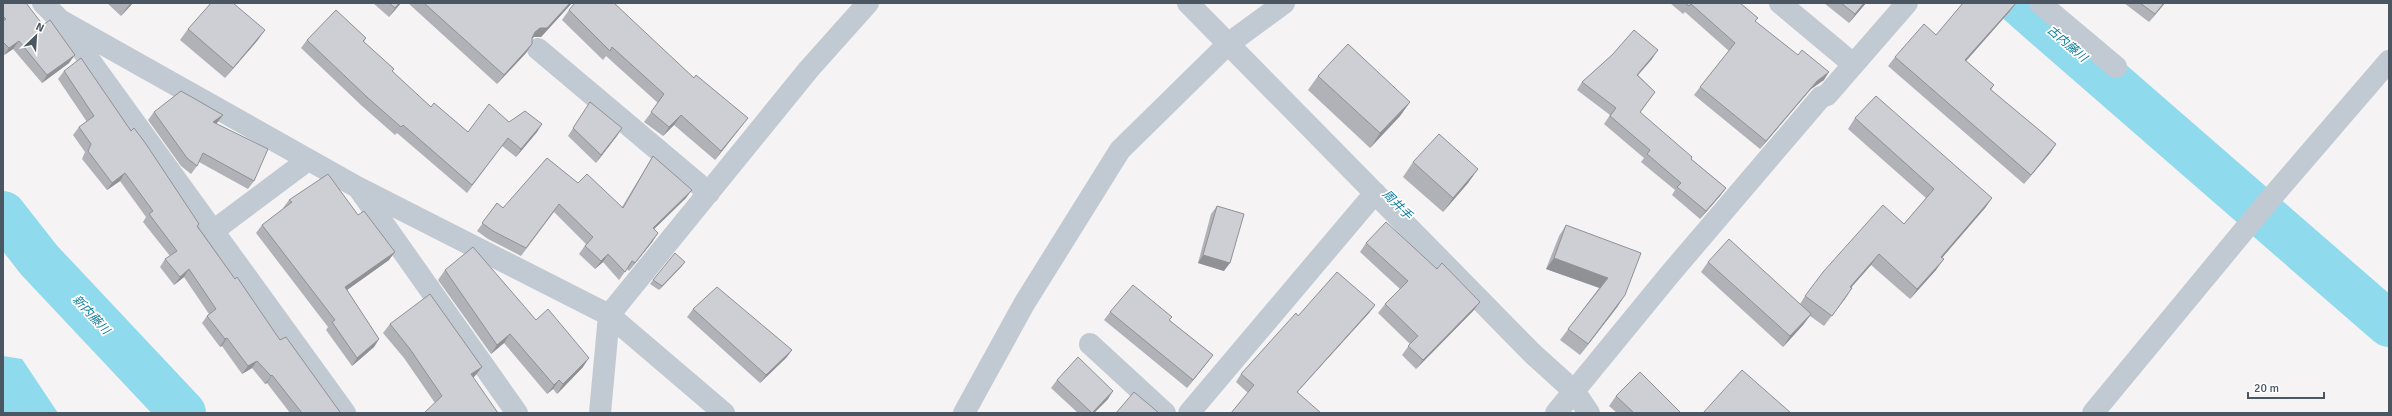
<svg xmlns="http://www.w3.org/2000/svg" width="2392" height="416" viewBox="0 0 2392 416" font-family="Signika,'Noto Sans JP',sans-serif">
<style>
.water{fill:#90daee}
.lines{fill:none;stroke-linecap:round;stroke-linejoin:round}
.river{stroke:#90daee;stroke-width:46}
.minor{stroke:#c1cad2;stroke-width:22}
.tertiary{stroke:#c1cad2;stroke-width:22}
.wall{fill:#b0b2b7}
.shaded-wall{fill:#909195}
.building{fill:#cdcfd5;stroke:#909195}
.labels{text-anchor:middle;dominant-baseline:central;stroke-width:3.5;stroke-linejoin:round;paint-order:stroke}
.water-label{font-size:12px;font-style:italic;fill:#0c7c9b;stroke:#fff}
</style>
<rect width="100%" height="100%" fill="#f5f3f3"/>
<!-- water -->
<path class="water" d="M3,356L22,359L58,413H3Z"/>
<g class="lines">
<!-- river -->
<path class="river" d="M2020,3L2389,324
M3,214L39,260L183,413"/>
<!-- minor -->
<path class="minor" d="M43,3L60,20L357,187L609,315L724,413
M1188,3L1533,354L1575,392L1589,413
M1780,3L1853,64
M2040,3L2116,67
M64,25L345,413
M538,49L709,193
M359,189L517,413
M213,231L308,160
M1090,344L1165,413
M600,413L609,315L809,69L868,3
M1189,413L1375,193
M1556,413L1670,274L1821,97L1827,95L1907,3
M2093,413L2265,205L2389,61"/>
<!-- tertiary -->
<path class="tertiary" d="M964,413L1024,304L1120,150L1228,44L1284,3"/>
</g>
<!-- wall -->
<path class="wall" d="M3,3L69,63L42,83L13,49L4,55H3Z
M107,3H133L121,16Z
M373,3H401L389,17Z
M408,3H572L541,37H534L532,39V44L526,53L497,84Z
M1670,3H1740L1756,22L1824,80L1811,89L1760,149L1694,95L1700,87L1729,51L1685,12L1683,14Z
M1824,3H1866L1849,23Z
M1960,3H2016L2010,11L1966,61L1994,85L1991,90L2056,144L2050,153L2024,184L1888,66L1895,57L1936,35L1962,5Z
M2124,3H2165L2149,22Z
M569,10L741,127L715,160L674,125L663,136L644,122L658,103L606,56L603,60L562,20Z
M188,29L265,30L257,41L225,78L180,40Z
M366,38L364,42L394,69L392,72L431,107L468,132L509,122L542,124L537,132L516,157L502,146L467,193L397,133L395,135L362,106L301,48L307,40Z
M1612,55L1652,59L1638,75L1655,92L1640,113L1691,159L1726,188L1720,196L1700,219L1672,195L1675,190L1641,162L1644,158L1604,124L1610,115L1577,90L1582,82Z
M64,71L131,131L199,224L198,226L235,279L280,340L339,413H290L267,383L265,384L252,368L242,374L222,346L220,347L202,323L207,316L209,314L184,277L174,285L160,267L165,259L170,256L143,222L146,217L120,181L107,190L82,159L85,152L73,135L79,127L87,122L58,79Z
M1318,76L1410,102L1400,116L1370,148L1308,90Z
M590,102L622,128L596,163L568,136Z
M154,112L223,115L216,123L254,181L248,189L199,162L197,166L191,174L181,166L148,120Z
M1855,118L1992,198L1985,208L1942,258L1936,270L1910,299L1871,265L1851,287L1852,288L1824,326L1810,316L1803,325L1783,347L1701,272L1708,262L1800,304L1805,296L1904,224L1926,198L1848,129Z
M653,156L686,198L654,229L653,241L629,271L627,269L619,280L603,262L595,269L579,254L586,244L554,212L521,256L488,239L477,231L497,203L503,208L578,183L622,207L648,164Z
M1413,162L1478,169L1468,183L1443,212L1403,177Z
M289,200L389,260L347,290L379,339L374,347L352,366L326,330L328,327L256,233L262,225L284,209L283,208Z
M1217,206L1224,271L1198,263L1211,214Z
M1566,225L1618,306L1580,355L1560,340L1599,288L1546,269L1559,236Z
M1366,243L1437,269L1480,302L1473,311L1416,369L1402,355L1410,344L1378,313L1385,304L1400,289L1360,252Z
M682,266L659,290L650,284L653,280Z
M445,270L536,320L583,367L557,394L553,389L547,394L504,343L491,354L438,280Z
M1375,305L1369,313L1297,392L1248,393L1236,382L1241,374L1298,316Z
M693,309L792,350L786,358L760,383L687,317Z
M1110,312L1169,320L1213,355L1207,363L1187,388L1104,320Z
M390,324L475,376L435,403L404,358L383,333Z
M1057,380L1108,399L1094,413H1078L1051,388Z
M1616,396L1681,413H1617L1609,406Z"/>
<!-- shaded-wall -->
<path class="shaded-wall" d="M131,3H133L121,16L129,5Z
M399,3H401L389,17L395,8Z
M570,3H572L541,37H534L529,41L535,32Z
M1864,3H1866L1849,23L1855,14Z
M2016,3L2010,11L1959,69L1965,60Z
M2164,3H2165L2149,22L2155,14Z
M265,30L257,41L225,78L233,68Z
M19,41L13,49L4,55L9,48Z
M532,44L526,53L497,84L504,75Z
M1658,50L1652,59L1631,83L1637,75Z
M75,55L69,63L42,83L47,75Z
M1829,72L1824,80L1811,89L1760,149L1766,141L1817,81Z
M1410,102L1400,116L1370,148L1380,133Z
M223,115L217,123L207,130L213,122Z
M681,115L674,125L663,136L669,127Z
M748,118L741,127L715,160L721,151Z
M542,124L537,132L516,157L521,149Z
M622,128L617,136L596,163L601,155Z
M2056,144L2050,153L2024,184L2031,175Z
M1478,169L1468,183L1443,212L1453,198Z
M125,173L120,181L107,190L112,183Z
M1726,188L1720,196L1700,219L1706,211Z
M692,190L686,198L647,236L653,228Z
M1992,198L1985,208L1934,267L1941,257Z
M658,233L653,241L629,271L635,263Z
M395,252L389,260L340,295L345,287Z
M608,254L603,262L595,269L601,261Z
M1879,254L1871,265L1843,297L1850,287Z
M1203,255L1230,263L1224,271L1198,263Z
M1554,258L1608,278L1600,288L1546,269Z
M1944,259L1936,270L1910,299L1917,289Z
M685,262L682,266L659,290L662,286Z
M189,269L184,277L174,285L180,277Z
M1852,288L1845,299L1824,326L1832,316Z
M1625,295L1618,306L1580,355L1588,344Z
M1480,302L1473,311L1416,369L1423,360Z
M1375,305L1369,313L1291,399L1297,392Z
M1811,314L1803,325L1783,347L1790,336Z
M510,334L504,343L491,354L497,345Z
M227,338L222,346L220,347L225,339Z
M379,339L374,347L352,366L357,358Z
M792,350L786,358L760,383L766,375Z
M1213,355L1207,363L1187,388L1193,380Z
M589,358L583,367L557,394L563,384Z
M257,361L252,368L242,374L248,366Z
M482,367L475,376L465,383L471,374Z
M272,375L267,383L265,384L271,376Z
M559,380L553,389L547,394L554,385Z
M1113,391L1108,399L1094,413H1092Z"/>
<!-- building -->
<path class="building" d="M3,3H26L43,25L50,20L75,55L47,75L19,41L9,48L3,42V21L6,19L3,16Z
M211,3H233L265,30L233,68L188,29Z
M389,3H399L395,8Z
M424,3H570L547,28H540L535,32L532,38V44L504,75Z
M575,3H614L694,78L696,75L748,118L721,151L681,115L669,127L651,112L664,94L612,47L610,51L569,10Z
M1685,3H1740L1758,18L1755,21L1798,55L1802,50L1829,72L1817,81L1766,141L1700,87L1735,43L1691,4L1689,6Z
M1841,3H1864L1855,14Z
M1963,3H2016L1965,60L1994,85L1990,89L2056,144L2031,175L1895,57L1924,24L1936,35Z
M2140,3H2164L2155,14Z
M336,10L366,38L363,41L394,69L392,71L431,107L434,103L468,132L489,104L509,122L525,111L542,124L521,149L508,138L472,185L403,125L401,127L368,98L307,40Z
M1634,30L1658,50L1637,75L1655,92L1640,112L1692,157L1691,159L1726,188L1706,211L1677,187L1681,183L1647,154L1650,150L1610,116L1616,108L1582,82L1612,55Z
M1348,44L1410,102L1380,133L1318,76Z
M81,58L131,131L134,128L146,144L199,224L197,226L235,279L237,277L280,340L286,337L340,412L338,413H302L272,375L271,376L257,361L248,366L227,338L225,339L207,316L216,309L189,269L180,277L165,259L177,251L149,214L153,211L125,173L112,183L88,151L91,144L79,127L94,116L64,71Z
M181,91L223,115L213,122L268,149L254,181L203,153L197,166L187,158L154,112Z
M1876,96L1992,198L1941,257L1944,259L1917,289L1879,254L1850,287L1852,288L1832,316L1805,296L1823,272L1883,205L1904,224L1934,189L1855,118Z
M590,102L622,128L601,155L573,128Z
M1439,134L1478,169L1453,198L1413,162Z
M653,156L692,190L653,228L658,233L635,263L632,261L625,272L608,254L601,261L585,246L593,237L559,204L526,248L493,231L482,223L497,203L503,208L547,158L578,183L587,174L623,208Z
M328,174L358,215L364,211L395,252L345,287L379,339L357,358L332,322L335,320L262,225L292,202L289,200Z
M1217,206L1244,214L1230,263L1203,255Z
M1386,222L1437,269L1442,263L1480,302L1423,360L1408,346L1418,336L1385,304L1408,281L1366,243Z
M1566,225L1641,253L1625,295L1588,344L1568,329L1608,278L1554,258Z
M1729,239L1811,314L1790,336L1708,262Z
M473,247L536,320L548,309L589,358L563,384L559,380L554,385L510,334L497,345L445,270Z
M675,253L685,262L662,286L653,280Z
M1337,272L1375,305L1297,392L1321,413H1231L1254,385L1241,374L1296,313L1298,316Z
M1133,285L1172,317L1169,320L1213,355L1193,380L1110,312Z
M717,287L792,350L766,375L693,309Z
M430,294L482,367L471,374L498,413H424L442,396L410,349L390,324Z
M1078,357L1113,391L1092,413L1057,380Z
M1742,370L1791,413H1703Z
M1640,372L1681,413H1634L1616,396Z
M1134,392L1159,413H1116Z"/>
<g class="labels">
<!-- water labels -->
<g class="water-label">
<text transform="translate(2067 44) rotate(41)">古内藤川</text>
<text transform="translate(1397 205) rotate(45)">周井手</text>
<text transform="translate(91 315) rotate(47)">新内藤川</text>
</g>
</g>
<!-- border -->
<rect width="2392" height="416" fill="none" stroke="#4a5661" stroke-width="8"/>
<!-- north arrow -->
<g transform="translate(36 36) rotate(25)" stroke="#ffffff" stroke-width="3" paint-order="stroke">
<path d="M0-3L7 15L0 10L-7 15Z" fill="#4a5661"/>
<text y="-6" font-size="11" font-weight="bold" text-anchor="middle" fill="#4a5661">N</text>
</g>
<!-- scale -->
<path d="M2248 392v6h76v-6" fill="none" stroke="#4a5661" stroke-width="2"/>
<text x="2254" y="392" font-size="12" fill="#4a5661" stroke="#ffffff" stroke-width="3" paint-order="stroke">20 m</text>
</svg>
